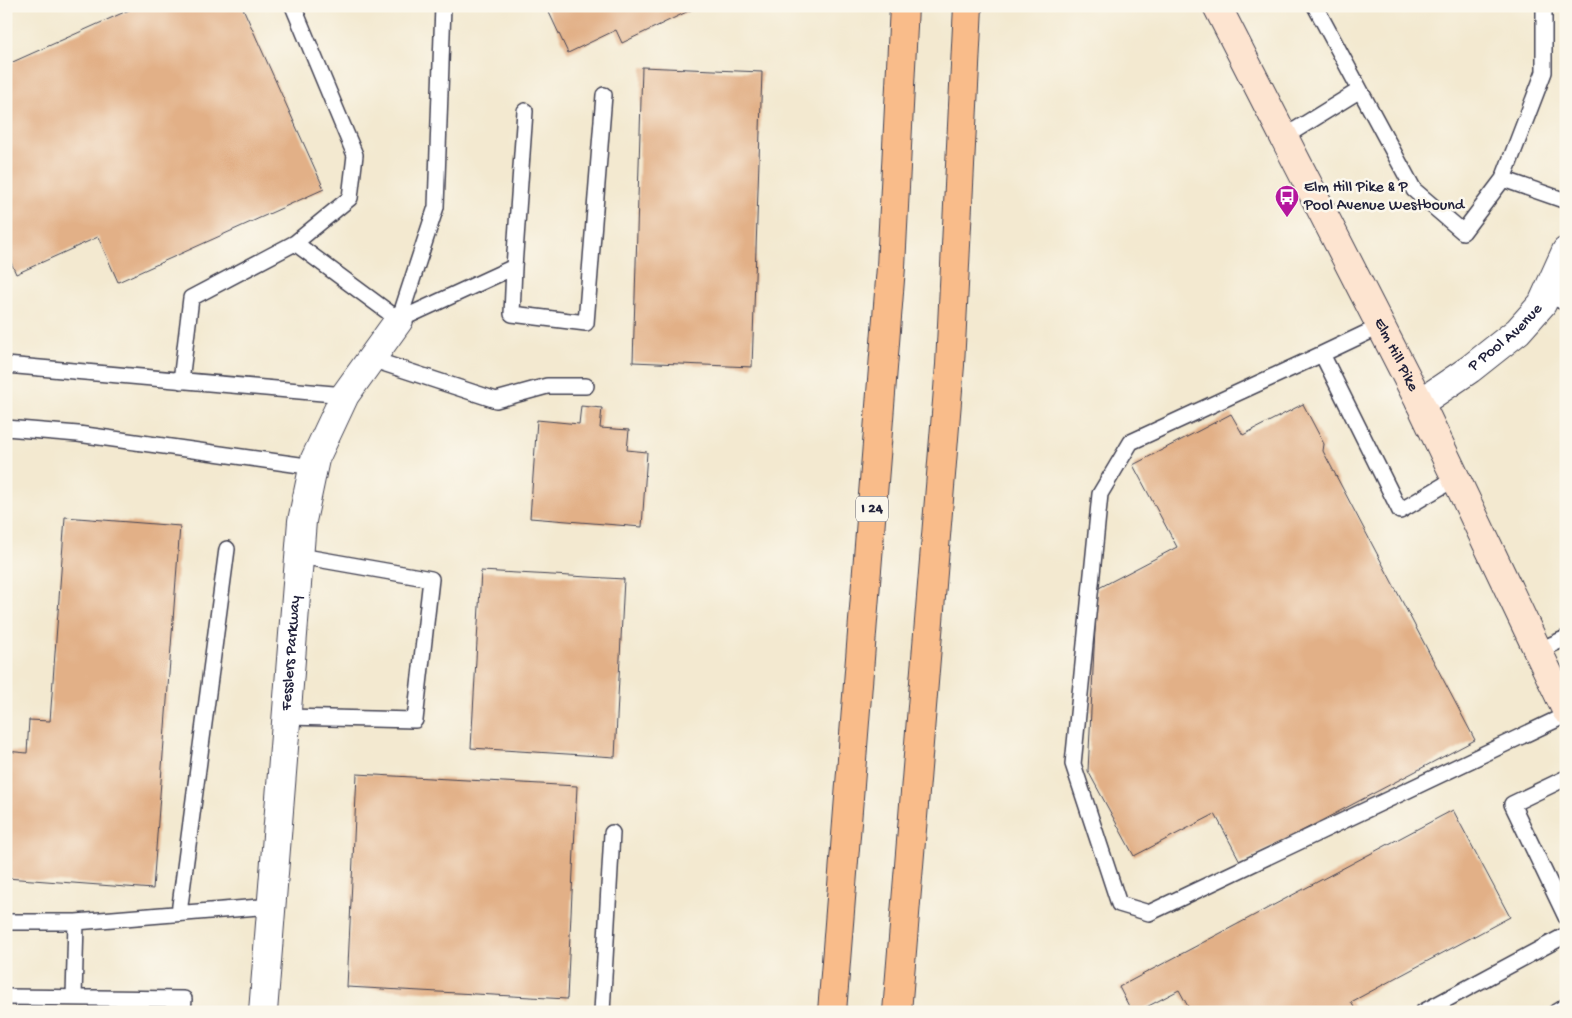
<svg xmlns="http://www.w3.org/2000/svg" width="1572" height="1018" viewBox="0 0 1572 1018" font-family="'Gochi Hand',sans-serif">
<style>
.building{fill:#e2b087}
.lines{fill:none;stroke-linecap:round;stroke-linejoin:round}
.lane-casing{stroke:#414051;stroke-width:18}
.street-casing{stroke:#414051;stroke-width:30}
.secondary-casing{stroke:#414051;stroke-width:30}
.highway-casing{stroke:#414051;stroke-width:30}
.lane{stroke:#fff;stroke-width:15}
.street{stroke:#fff;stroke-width:28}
.secondary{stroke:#fde4d0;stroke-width:28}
.highway{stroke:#f9bc8a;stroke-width:28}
.labels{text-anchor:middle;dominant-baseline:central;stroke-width:5;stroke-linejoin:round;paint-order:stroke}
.shield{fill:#fbf7ec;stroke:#636270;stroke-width:1}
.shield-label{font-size:15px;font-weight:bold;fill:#22223b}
.poi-label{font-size:16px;fill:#22223b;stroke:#fbf7ec;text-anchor:start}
.street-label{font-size:16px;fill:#22223b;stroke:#fbf7ec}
</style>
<rect width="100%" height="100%" fill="#fbf7ec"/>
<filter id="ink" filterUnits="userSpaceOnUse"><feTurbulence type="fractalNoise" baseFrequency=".02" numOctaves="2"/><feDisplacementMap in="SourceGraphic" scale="10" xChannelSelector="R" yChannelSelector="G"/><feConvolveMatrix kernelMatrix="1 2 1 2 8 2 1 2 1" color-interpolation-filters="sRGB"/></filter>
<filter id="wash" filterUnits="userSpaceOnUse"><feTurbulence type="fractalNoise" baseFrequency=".0096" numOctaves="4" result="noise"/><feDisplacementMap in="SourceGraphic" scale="20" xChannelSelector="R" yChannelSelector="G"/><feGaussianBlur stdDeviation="1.12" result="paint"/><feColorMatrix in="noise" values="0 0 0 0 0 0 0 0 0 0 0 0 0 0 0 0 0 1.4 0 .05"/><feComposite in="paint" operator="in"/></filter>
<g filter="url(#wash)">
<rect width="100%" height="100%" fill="#f3e9d0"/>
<g id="blocks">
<!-- building -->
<path class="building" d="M138,6H242L324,189L118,282L98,237L16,274L6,251V65Z
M546,6H699L622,43L616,30L568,53Z
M642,67L762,72L752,367L633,362Z
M1303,404L1324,444L1323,451L1475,740L1241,863L1215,814L1134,856L1088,771L1097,589L1177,547L1133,465L1231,414L1243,435Z
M581,406L602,408L600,428L629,430L627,450L647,452L642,527L530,518L537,420L579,424Z
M65,517L180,526L153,889L6,878V751L27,753L29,720L50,721Z
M481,571L624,579L615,757L471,748Z
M357,774L577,786L567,999L347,987Z
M1453,810L1510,917L1351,1002L1355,1009L1350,1012H1191L1179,990L1137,1012H1132L1119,987Z"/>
</g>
</g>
<g filter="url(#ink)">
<use href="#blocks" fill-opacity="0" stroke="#414051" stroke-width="1"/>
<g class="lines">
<defs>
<path id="lane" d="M1544,6V72L1503,179L1566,201
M1360,90L1414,190L1463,232L1503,179
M1284,137L1360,90L1315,6
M295,243L399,320
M514,267L525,111
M1546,294L1566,303
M399,320L514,267L512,314L586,323L604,95
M399,320L436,207L443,6
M1381,326L1322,354L1400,511L1456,478
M1322,354L1131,442L1100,494L1073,764L1119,904L1149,913L1566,715
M371,359L496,400L547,386H586
M6,365L345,395
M181,381L191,298L295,243L350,198L355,155L293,6
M6,428L78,434L314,467
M1538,651L1566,638
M287,717L415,720L431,579L300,556
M1566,778L1512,804L1566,917
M179,913L227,549
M6,922H76L74,997
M76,922L272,906
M6,997L184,999L183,1012
M602,1012L612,833
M1423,1012L1566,935
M1556,1012L1566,1006"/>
<g id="street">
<path id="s1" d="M1420,403L1470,369L1518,331L1542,304L1566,251"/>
<path id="s2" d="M263,1012L302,521L315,459L345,395L399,320"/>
</g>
<g id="secondary">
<path id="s3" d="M1217,6L1420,403L1566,710"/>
</g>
<path id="highway" d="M832,1012L891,267L904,6
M897,1012L950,365L968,6"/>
</defs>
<!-- lane casing -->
<use href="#lane" class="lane-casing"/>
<!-- street casing -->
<use href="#street" class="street-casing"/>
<!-- secondary casing -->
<use href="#secondary" class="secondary-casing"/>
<!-- highway casing -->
<use href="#highway" class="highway-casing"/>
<!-- lane -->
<use href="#lane" class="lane"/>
<!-- street -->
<use href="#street" class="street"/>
<!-- secondary -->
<use href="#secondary" class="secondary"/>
<!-- highway -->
<use href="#highway" class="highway"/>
</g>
</g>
<!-- icons -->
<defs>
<symbol id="bus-pin" viewBox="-11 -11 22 30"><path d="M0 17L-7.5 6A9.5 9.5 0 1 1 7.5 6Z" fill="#b5179e" stroke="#fbf7ec"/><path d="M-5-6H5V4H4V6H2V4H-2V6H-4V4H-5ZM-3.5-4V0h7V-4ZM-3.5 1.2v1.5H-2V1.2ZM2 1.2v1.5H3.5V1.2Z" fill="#fff"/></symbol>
</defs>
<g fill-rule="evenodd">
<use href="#bus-pin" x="1273" y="183" width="28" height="38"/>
</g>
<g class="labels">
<!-- shield labels -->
<rect class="shield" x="856" y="496.5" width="32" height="25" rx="4"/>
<g class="shield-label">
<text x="872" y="509">I 24</text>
</g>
<!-- poi labels -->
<g class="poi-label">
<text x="1304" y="188">Elm Hill Pike &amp; P<tspan x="1304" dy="18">Pool Avenue Westbound</tspan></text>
</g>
<!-- street labels -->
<g class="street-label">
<text stroke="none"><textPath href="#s1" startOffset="108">P Pool Avenue</textPath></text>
<text stroke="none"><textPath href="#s3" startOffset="392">Elm Hill Pike</textPath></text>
<text stroke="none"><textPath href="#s2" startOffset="360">Fesslers Parkway</textPath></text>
</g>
</g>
<!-- margin -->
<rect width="1572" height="1018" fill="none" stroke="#fbf7ec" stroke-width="25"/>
</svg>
